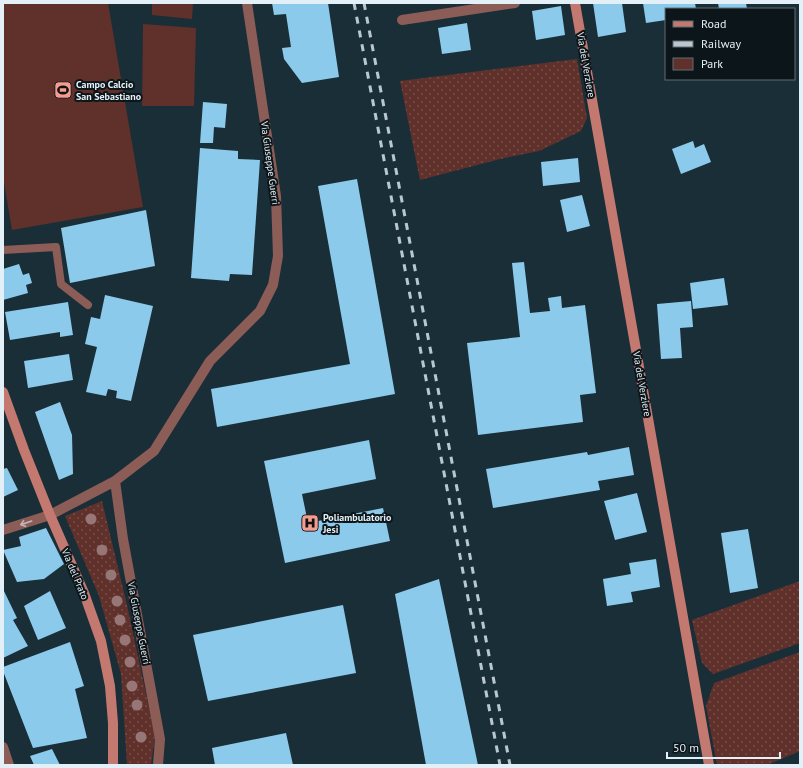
<svg xmlns="http://www.w3.org/2000/svg" width="803" height="768" viewBox="0 0 803 768" font-family="'PT Sans',sans-serif">
<style>
.green{fill:url(#green-dots)}
.pitch{fill:#60302b}
.building{fill:#8ccaec}
.lines{fill:none;stroke-linecap:round;stroke-linejoin:round}
.lane{stroke:#8c5d57;stroke-width:8}
.street{stroke:#8c5d57;stroke-width:10}
.secondary{stroke:#c3796f;stroke-width:10}
.rail{stroke:#b9c7cf;stroke-width:3;stroke-dasharray:7 7;stroke-linecap:butt}
.tree{fill:#967676}
.oneway{stroke:#c1b5b7}
.labels{text-anchor:middle;dominant-baseline:central;stroke-width:4;stroke-linejoin:round;paint-order:stroke}
.street-label{font-size:10px;fill:#e4f0f7;stroke:#0c1519}
.poi-label{font-size:10px;font-weight:bold;fill:#e4f0f7;stroke:#0c1519;text-anchor:start}
</style>
<defs>
<pattern id="green-dots" width="8" height="8" patternUnits="userSpaceOnUse"><rect width="8" height="8" fill="#60302b"/><path d="M2 2h.1M6 6h.1" fill="none" stroke="#774e4a" stroke-width="1.8" stroke-linecap="round"/></pattern>
</defs>
<rect width="100%" height="100%" fill="#1a2e38"/>
<!-- green -->
<path class="green" d="M577,59L587,118L581,131L539,151L500,159L420,180L400,81Z
M102,501L127,605L155,736L151,765H127L121,674L99,596L65,516Z
M800,581V643L713,674L702,663L692,620Z
M800,652V751L767,765H717L706,706L714,683Z"/>
<!-- pitch -->
<path class="pitch" d="M3,3H108L143,207L12,230L3,176Z
M152,3H193L192,19L152,15Z
M143,24L196,28L194,106H142Z"/>
<!-- building -->
<path class="building" d="M272,3H328L339,77L302,83L284,59L282,48L291,47L286,14L274,15Z
M593,3H622L626,32L598,37Z
M643,3H695L696,9H666V20L646,23Z
M718,3H746L747,9H719Z
M561,6L565,35L536,40L532,11Z
M467,23L471,50L442,54L438,28Z
M203,102L227,104L225,128L214,127L213,143H200Z
M693,141L695,148L704,144L711,162L681,174L672,149Z
M200,148L238,151V159L260,160L252,275L230,274L229,281L191,278Z
M578,158L580,182L543,186L541,162Z
M357,179L395,394L217,427L211,389L350,364L318,186Z
M582,195L590,226L567,232L560,200Z
M146,210L155,266L70,283L61,228Z
M524,262L530,313L550,311L548,298L561,296L562,308L585,305L596,393L580,395L583,422L478,435L467,343L520,337L512,263Z
M19,264L23,275L29,273L32,283L26,285L28,293L3,300V269Z
M724,278L728,305L693,309L690,283Z
M105,295L153,306L131,401L116,398L117,391L108,389L106,396L86,392L97,347L85,344L91,317L100,319Z
M691,301L693,327L680,328L682,358L661,359L657,304Z
M68,302L73,335L60,337V332L10,340L5,312Z
M69,354L73,380L28,388L24,361Z
M60,402L72,435L73,474L59,480L35,412Z
M369,440L376,479L302,494L308,523L383,508L390,541L285,563L264,461Z
M629,447L634,475L598,481L600,490L493,508L486,469L587,452L588,455Z
M7,468L18,490L3,497V469Z
M637,493L647,532L615,540L604,501Z
M46,528L64,564L44,579L17,582L3,550L21,546L19,537Z
M748,529L758,588L730,593L721,533Z
M656,559L660,587L631,592L633,602L607,606L603,579L631,574L629,563Z
M439,579L478,765H426L395,594Z
M3,589L17,618L13,620L28,646L3,658Z
M50,591L66,628L38,640L24,606Z
M343,605L356,673L208,701L193,635Z
M70,642L84,686L75,689L87,738L33,748L3,671V667Z
M286,733L293,765H215L212,748Z
M52,749L60,765H34L30,756Z"/>
<g class="lines">
<!-- lane -->
<path class="lane" d="M3,250L56,247L61,284L88,305"/>
<!-- street -->
<path class="street" d="M402,20L515,3
M115,481L123,539L160,739L158,765
M3,530L50,515L115,481L154,451L210,361L260,311L273,285L278,256L276,196L247,3
M3,747L9,765"/>
<!-- secondary -->
<path class="secondary" d="M575,3L709,765
M3,392L24,450L50,515L84,593L101,641L110,686L113,723V765"/>
<!-- rail -->
<path class="rail" d="M354,3L500,765
M364,3L510,765"/>
</g>
<!-- trees -->
<g class="tree">
<circle cx="91" cy="519" r="5.5"/>
<circle cx="102" cy="550" r="5.5"/>
<circle cx="111" cy="575" r="5.5"/>
<circle cx="117" cy="601" r="5.5"/>
<circle cx="120" cy="620" r="5.5"/>
<circle cx="125" cy="640" r="5.5"/>
<circle cx="130" cy="662" r="5.5"/>
<circle cx="132" cy="686" r="5.5"/>
<circle cx="137" cy="705" r="5.5"/>
<circle cx="141" cy="737" r="5.5"/>
</g>
<!-- one-way arrows -->
<defs><path id="oneway-shaft" d="M-6 0H5M1.5-3L5.5 0L1.5 3" fill="none" stroke-width="1.6" stroke-linecap="round" stroke-linejoin="round"/></defs>
<use class="oneway" href="#oneway-shaft" transform="translate(26 523) rotate(161)"/>
<!-- icons -->
<defs>
<symbol id="stadium-square" viewBox="-11 -11 22 22"><rect x="-9" y="-9" width="18" height="18" rx="4" fill="#f59c91" stroke="#0c1519"/><path d="M0-5a6.5 5 0 1 0 0 10a6.5 5 0 1 0 0-10ZM-3.5-1.8h7v3.6h-7Z" fill="#111"/></symbol>
<symbol id="hospital-square" viewBox="-11 -11 22 22"><rect x="-9" y="-9" width="18" height="18" rx="4" fill="#f59c91" stroke="#0c1519"/><path d="M-5-5h3v3.5h4V-5h3V5h-3V1.5h-4V5h-3Z" fill="#111"/></symbol>
</defs>
<g fill-rule="evenodd">
<use href="#stadium-square" x="53" y="80" width="20" height="20"/>
<use href="#hospital-square" x="300" y="513" width="20" height="20"/>
</g>
<g class="labels">
<!-- street labels -->
<g class="street-label">
<text transform="translate(586 65) rotate(80)">Via del Verziere</text>
<text transform="translate(270 163) rotate(82)">Via Giuseppe Guerri</text>
<text transform="translate(642 384) rotate(80)">Via del Verziere</text>
<text transform="translate(75 574) rotate(67)">Via del Prato</text>
<text transform="translate(139 623) rotate(79)">Via Giuseppe Guerri</text>
</g>
<!-- poi labels -->
<g class="poi-label">
<text x="76" y="84">Campo Calcio<tspan x="76" dy="12">San Sebastiano</tspan></text>
<text x="323" y="517">Poliambulatorio<tspan x="323" dy="12">Jesi</tspan></text>
</g>
</g>
<!-- border -->
<rect width="803" height="768" fill="none" stroke="#e4f0f7" stroke-width="8"/>
<!-- legend -->
<rect x="665" y="8" width="130" height="72" fill="#0c1519" stroke="#626d72"/>
<rect x="673" y="21" width="20" height="6" fill="#c3796f" stroke="#626d72"/>
<text x="701" y="28" font-size="12" fill="#e4f0f7">Road</text>
<rect x="673" y="41" width="20" height="6" fill="#b9c7cf" stroke="#626d72"/>
<text x="701" y="48" font-size="12" fill="#e4f0f7">Railway</text>
<rect x="673" y="58" width="20" height="12" fill="#60302b" stroke="#626d72"/>
<text x="701" y="68" font-size="12" fill="#e4f0f7">Park</text>
<!-- scale -->
<path d="M667 752v6h113v-6" fill="none" stroke="#e4f0f7" stroke-width="2"/>
<text x="673" y="752" font-size="12" fill="#e4f0f7" stroke="#0c1519" stroke-width="3" paint-order="stroke">50 m</text>
</svg>
